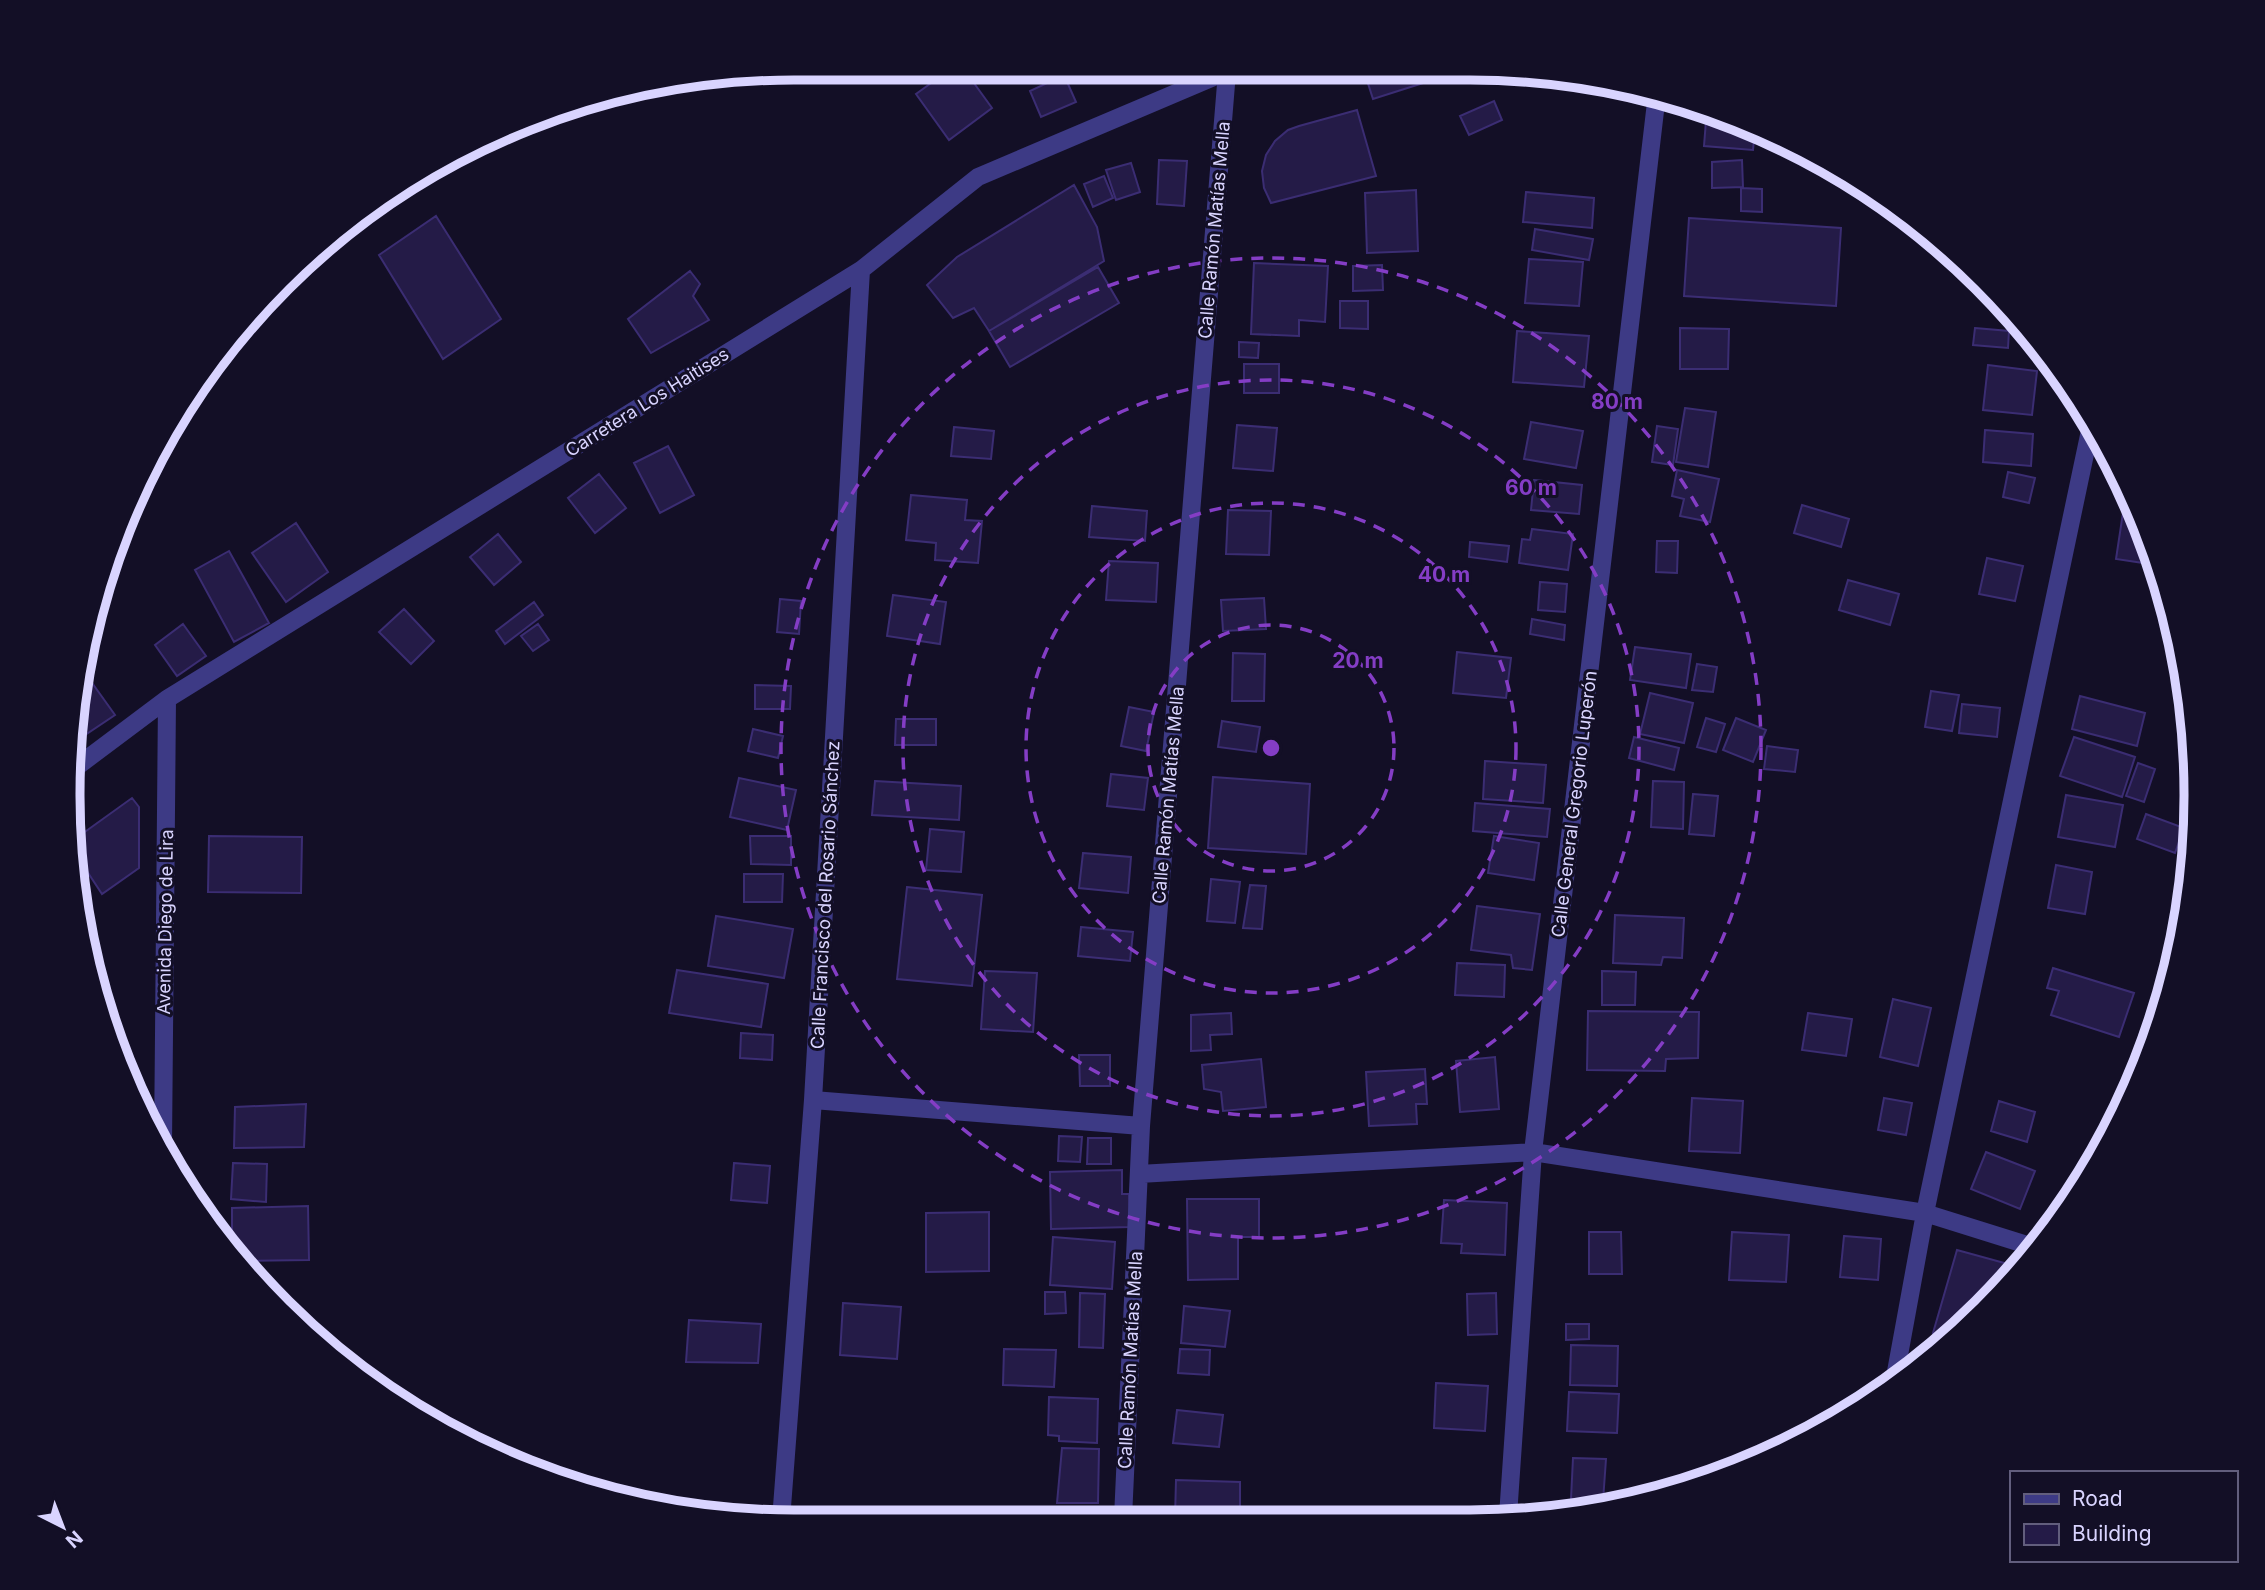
<svg xmlns="http://www.w3.org/2000/svg" width="2265" height="1590" viewBox="0 0 2265 1590" font-family="Inter,sans-serif">
<style>
.building{fill:#241b47;stroke:#3b2d73;stroke-width:2}
.lines{fill:none;stroke-linecap:round;stroke-linejoin:round}
.minor{stroke:#3d3a85;stroke-width:18}
.ring{fill:none;stroke:#843dc5;stroke-width:3.5;stroke-dasharray:12 9}
.labels{text-anchor:middle;dominant-baseline:central;stroke-width:6;stroke-linejoin:round;paint-order:stroke}
.street-label{font-size:18px;fill:#d9d4ff;stroke:#130f26}
.rim{fill:none;stroke:#d9d4ff;stroke-width:9}
.centre{fill:#843dc5;stroke:#130f26;stroke-width:3.5}
.ring-label{font-size:21px;text-anchor:middle;font-weight:bold;fill:#843dc5;stroke:#130f26;stroke-width:6;stroke-linejoin:round;paint-order:stroke}
</style>
<rect width="100%" height="100%" fill="#130f26"/>
<!-- building -->
<path class="building" d="M952,68H963L992,108L949,140L916,94Z
M1363,68H1418L1423,83L1373,99Z
M1064,75L1076,102L1041,117L1030,91Z
M1494,101L1502,120L1469,135L1460,116Z
M1707,108L1755,130L1753,150L1704,146Z
M1357,110L1376,176L1271,203L1264,188L1262,171L1266,155L1275,141L1288,130L1299,126Z
M1159,160L1187,161L1184,206L1157,204Z
M1742,160L1743,187L1712,188V162Z
M1131,163L1140,192L1116,200L1106,170Z
M1104,176L1113,198L1093,207L1084,184Z
M1074,185L1097,227L1104,261L989,331L974,308L953,318L927,285L957,257Z
M1741,188L1762,189V212L1741,211Z
M1416,190L1418,251L1367,253L1365,193Z
M1526,192L1594,198L1592,228L1523,222Z
M436,216L501,319L443,359L379,255Z
M1689,218L1841,228L1836,306L1684,296Z
M1535,229L1593,239L1589,260L1532,250Z
M1529,259L1583,262L1579,306L1525,303Z
M1254,263L1328,266L1325,322L1299,320V336L1251,334Z
M1382,265L1383,290L1353,291V266Z
M1098,267L1119,303L1010,367L989,331Z
M690,271L700,284L693,296L709,320L651,353L628,319Z
M1340,301H1368V329L1340,328Z
M1680,328L1729,329L1728,369H1680Z
M1975,328L2009,331L2008,348L1973,345Z
M1517,331L1589,336L1584,387L1513,382Z
M1239,342L1259,343L1258,358L1239,357Z
M1244,364H1279V393H1244Z
M1988,365L2037,371L2032,415L1983,410Z
M1685,408L1716,412L1708,467L1676,462Z
M1531,422L1583,431L1576,468L1524,459Z
M1237,425L1277,428L1273,471L1233,468Z
M1657,426L1678,429L1673,465L1652,462Z
M954,427L994,431L991,459L951,456Z
M1985,430L2033,434L2031,466L1983,462Z
M668,446L694,495L660,513L634,463Z
M1677,470L1719,479L1710,522L1680,516L1684,499L1672,496Z
M2008,472L2035,478L2029,503L2003,497Z
M599,474L626,508L595,533L568,498Z
M1534,480L1582,485L1579,514L1531,510Z
M911,495L967,500L965,520L982,521L978,563L935,560L936,543L906,540Z
M1802,505L1849,519L1841,547L1794,533Z
M1092,506L1147,511L1145,541L1089,537Z
M2124,506L2134,508L2152,548L2150,564L2116,559Z
M1228,510L1271,511L1269,555L1226,554Z
M296,523L328,572L286,602L252,553Z
M1532,529L1573,534L1568,570L1519,563L1522,539L1530,540Z
M498,534L521,562L494,585L470,557Z
M1657,541H1678L1677,573L1656,572Z
M1470,542L1509,546L1507,562L1469,557Z
M229,551L269,623L234,642L195,570Z
M1987,558L2023,566L2015,601L1979,594Z
M1109,561L1158,563L1156,602L1106,600Z
M1848,580L1899,594L1890,625L1839,610Z
M1540,582L1567,584L1565,612L1538,610Z
M893,595L946,602L940,644L887,636Z
M1264,598L1266,629L1223,631L1221,600Z
M780,599L801,601L799,634L777,632Z
M534,602L543,615L505,644L496,631Z
M404,609L434,641L411,664L379,632Z
M1532,619L1565,625L1564,640L1530,634Z
M183,624L206,656L177,676L155,645Z
M538,624L549,640L533,651L521,636Z
M1635,647L1691,654L1686,688L1630,680Z
M1457,652L1511,658L1506,698L1453,693Z
M1233,653L1265,654L1264,701H1232Z
M1697,664L1717,667L1713,692L1692,690Z
M85,673L115,715L85,735L75,720V700L81,676Z
M755,685L791,686L790,709H755Z
M1931,691L1959,695L1952,731L1925,727Z
M1650,693L1693,703L1684,743L1640,734Z
M2080,696L2145,713L2137,746L2072,729Z
M1962,704L2000,708L1997,737L1959,733Z
M1129,707L1154,712L1146,751L1121,746Z
M1706,718L1725,724L1716,752L1697,747Z
M1736,718L1766,730L1753,762L1723,750Z
M896,719H936V745H895Z
M1222,721L1260,727L1256,752L1218,747Z
M753,729L783,736L778,758L748,751Z
M1634,737L1679,748L1674,770L1629,758Z
M2074,737L2135,757L2122,797L2060,776Z
M1767,746L1798,750L1795,772L1764,769Z
M1485,761L1546,765L1543,803L1483,799Z
M2138,763L2155,769L2144,802L2126,796Z
M1111,774L1148,778L1144,810L1107,806Z
M1213,777L1310,784L1306,854L1208,848Z
M739,778L796,790L787,830L730,817Z
M875,781L961,786L959,820L872,815Z
M1653,781L1684,782L1683,829L1651,827Z
M1693,794L1718,796L1714,836L1689,834Z
M2066,795L2123,805L2115,847L2058,837Z
M132,798L139,807V868L102,894L75,853V839Z
M1475,803L1550,809L1547,837L1473,831Z
M2146,814L2184,828L2175,853L2137,839Z
M930,829L964,832L961,872L926,870Z
M209,836L302,837L301,893L208,892Z
M750,836H791V865L751,864Z
M1494,836L1539,843L1534,880L1488,873Z
M1083,853L1131,857L1128,893L1079,888Z
M2056,865L2092,872L2085,914L2048,908Z
M744,874H783L782,902H744Z
M1211,879L1240,882L1235,923L1207,921Z
M1250,885L1266,886L1262,929L1243,928Z
M907,887L982,895L972,986L897,979Z
M1477,906L1540,914L1532,970L1513,968L1511,955L1471,950Z
M1615,915L1684,918L1682,958L1663,957L1661,965L1613,963Z
M716,916L793,929L784,978L708,966Z
M1081,927L1133,932L1130,961L1078,956Z
M1457,963L1505,965L1504,997L1455,995Z
M2053,968L2134,993L2119,1037L2051,1015L2059,991L2047,988Z
M677,970L768,984L761,1027L669,1013Z
M985,971L1037,973L1033,1032L981,1029Z
M1602,971L1636,972L1635,1005H1602Z
M1893,999L1931,1008L1918,1066L1880,1057Z
M1588,1011L1699,1012L1698,1058L1666,1059L1665,1071L1587,1070Z
M1231,1013L1232,1034L1210,1035L1211,1050L1191,1051V1015Z
M1808,1013L1852,1019L1846,1056L1802,1050Z
M741,1033L773,1035L772,1060L740,1058Z
M1079,1055H1110V1086H1080Z
M1495,1057L1499,1109L1460,1112L1456,1061Z
M1261,1059L1266,1107L1223,1111L1221,1092L1204,1089L1202,1065Z
M1425,1069L1427,1104H1416L1417,1124L1369,1126L1366,1072Z
M1692,1098L1743,1101L1740,1153L1689,1151Z
M1884,1098L1912,1103L1906,1135L1878,1130Z
M1999,1101L2035,1112L2027,1142L1991,1131Z
M306,1104L304,1147L234,1148L235,1107Z
M1059,1136L1082,1137L1080,1162L1058,1161Z
M1088,1138H1111V1164H1087Z
M1986,1152L2035,1171L2020,1209L1971,1189Z
M233,1163L267,1164L266,1202L231,1199Z
M734,1163L770,1166L767,1203L731,1200Z
M1122,1170V1194H1129L1130,1227L1051,1229L1050,1172Z
M1187,1199H1259V1237H1238V1279L1188,1280Z
M1444,1200L1507,1203L1505,1255L1461,1253L1462,1244L1441,1243Z
M308,1206L309,1260L240,1261L232,1250V1208Z
M989,1212V1271L926,1272V1213Z
M1589,1232H1621L1622,1274H1589Z
M1732,1232L1789,1235L1786,1282L1729,1280Z
M1844,1236L1881,1239L1878,1280L1840,1277Z
M1053,1237L1115,1242L1112,1289L1050,1285Z
M1957,1250L2019,1267L1952,1339L1933,1333Z
M1045,1292H1065L1066,1313L1045,1314Z
M1080,1293L1105,1294L1103,1348L1079,1347Z
M1496,1293L1497,1334L1468,1335L1467,1294Z
M843,1303L901,1307L897,1359L840,1355Z
M1184,1306L1230,1311L1225,1347L1181,1343Z
M689,1320L761,1324L758,1363L686,1362Z
M1566,1324H1589V1339L1566,1340Z
M1571,1345L1618,1346L1617,1386L1570,1385Z
M1004,1349L1056,1350L1054,1387L1003,1385Z
M1180,1349L1210,1350L1209,1375L1178,1373Z
M1436,1383L1488,1386L1485,1431L1434,1428Z
M1569,1392L1619,1394L1617,1433L1567,1431Z
M1049,1397L1098,1399L1097,1443L1059,1441V1436L1048,1435Z
M1177,1410L1223,1415L1219,1447L1173,1443Z
M1062,1448L1099,1449L1098,1503H1057Z
M1573,1458L1606,1459L1603,1501L1571,1499Z
M1176,1480L1240,1482V1517L1175,1518Z"/>
<g class="lines">
<!-- minor -->
<path class="minor" d="M75,768L167,699L861,270L978,177L1235,68
M813,1100L1141,1126
M163,1146L167,699
M1139,1174L1533,1152L1925,1213L2037,1248
M1895,1377L1925,1213L2092,421
M1508,1516L1533,1152L1657,94
M1123,1518L1141,1126L1227,72
M781,1520L813,1100L861,270"/>
</g>
<!-- distance rings -->
<g class="ring">
<circle cx="1271" cy="748" r="123"/>
<circle cx="1271" cy="748" r="245"/>
<circle cx="1271" cy="748" r="368"/>
<circle cx="1271" cy="748" r="490"/>
</g>
<g class="labels">
<!-- street labels -->
<g class="street-label">
<text transform="translate(1214 230) rotate(-85)">Calle Ramón Matías Mella</text>
<text transform="translate(647 402) rotate(-32)">Carretera Los Haitises</text>
<text transform="translate(1168 795) rotate(-85)">Calle Ramón Matías Mella</text>
<text transform="translate(1574 804) rotate(-83)">Calle General Gregorio Luperón</text>
<text transform="translate(825 895) rotate(-87)">Calle Francisco del Rosario Sánchez</text>
<text transform="translate(165 922) rotate(-89)">Avenida Diego de Lira</text>
<text transform="translate(1130 1360) rotate(-87)">Calle Ramón Matías Mella</text>
</g>
</g>
<!-- crop -->
<path d="M0 0H2265V1590H0ZM794 80H1470A714 714 0 0 1 2184 794V796A714 714 0 0 1 1470 1510H794A714 714 0 0 1 80 796V794A714 714 0 0 1 794 80Z" fill="#130f26" fill-rule="evenodd"/>
<path class="rim" d="M794 80H1470A714 714 0 0 1 2184 794V796A714 714 0 0 1 1470 1510H794A714 714 0 0 1 80 796V794A714 714 0 0 1 794 80Z"/>
<circle cx="1271" cy="748" r="10" class="centre"/>
<g class="ring-label">
<text x="1617" y="409">80 m</text>
<text x="1531" y="495">60 m</text>
<text x="1444" y="582">40 m</text>
<text x="1358" y="668">20 m</text>
</g>
<!-- legend -->
<rect x="2010" y="1471" width="228" height="91" fill="#130f26" stroke="#625e7d" stroke-width="2"/>
<rect x="2024" y="1494" width="35" height="10" fill="#3d3a85" stroke="#625e7d" stroke-width="2"/>
<text x="2072" y="1506" font-size="21" fill="#d9d4ff">Road</text>
<rect x="2024" y="1524" width="35" height="21" fill="#241b47" stroke="#625e7d" stroke-width="2"/>
<text x="2072" y="1541" font-size="21" fill="#d9d4ff">Building</text>
<!-- north arrow -->
<g transform="translate(63 1527) rotate(138)" stroke="#130f26" stroke-width="5" paint-order="stroke">
<path d="M0-5L12 26L0 18L-12 26Z" fill="#d9d4ff"/>
<text y="-10" font-size="19" font-weight="bold" text-anchor="middle" fill="#d9d4ff">N</text>
</g>
</svg>
